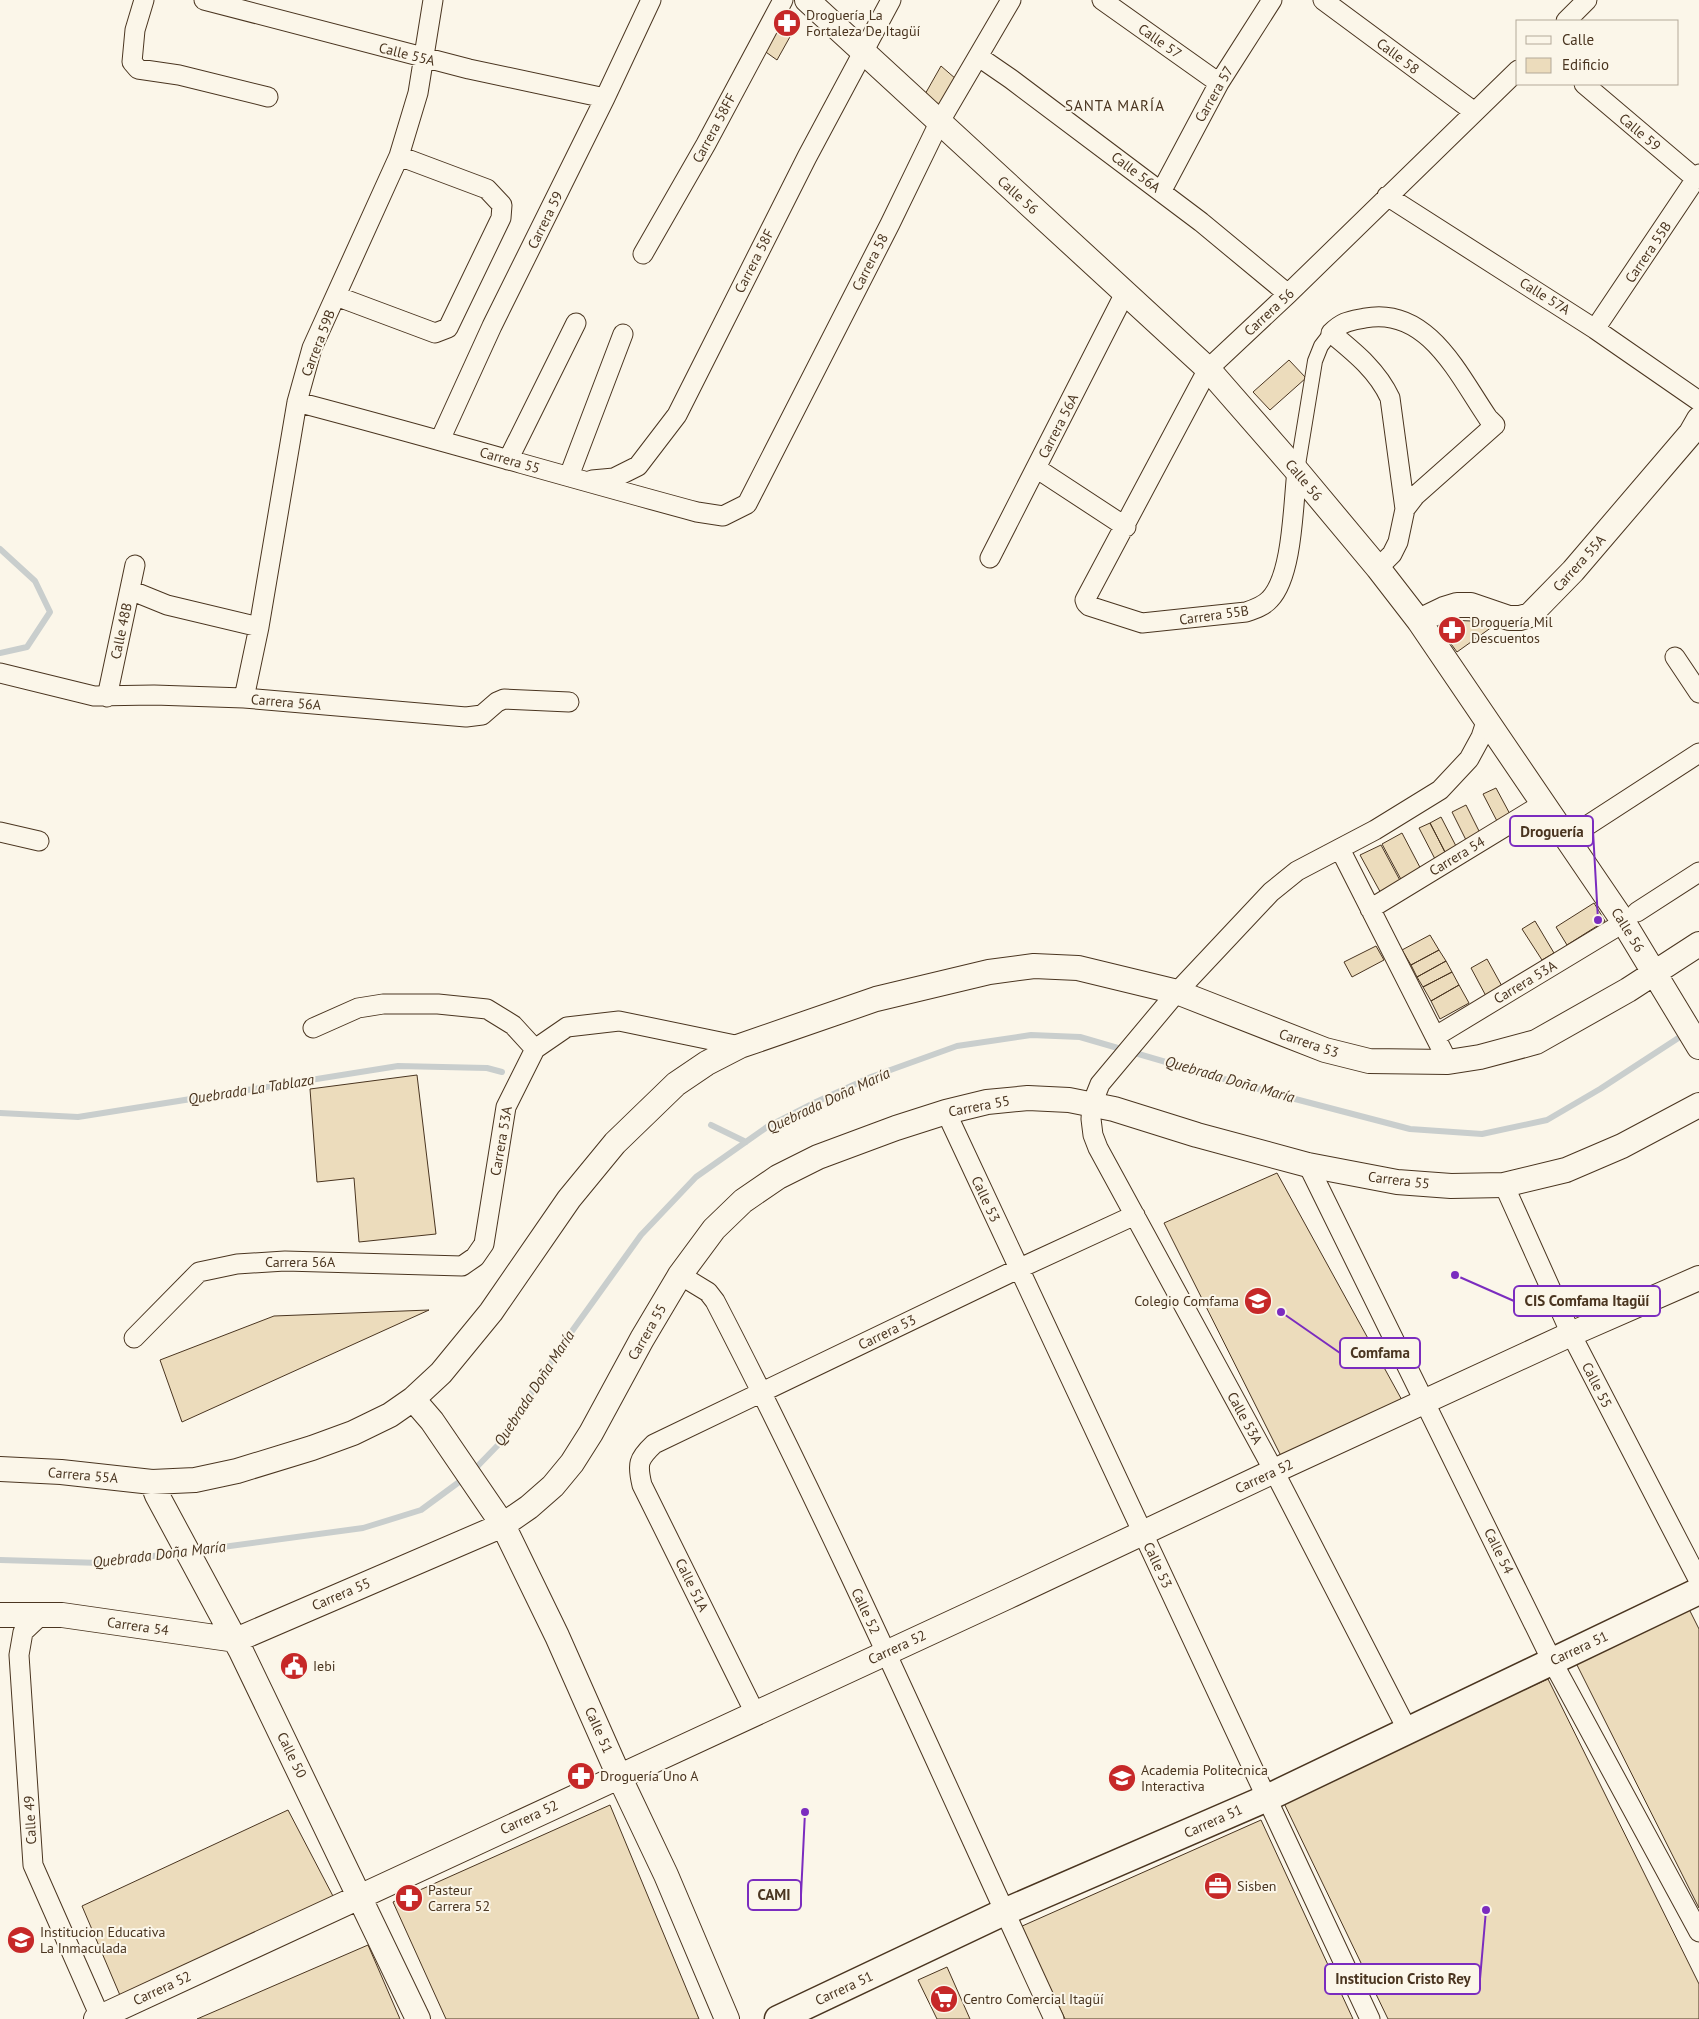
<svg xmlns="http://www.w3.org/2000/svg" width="1699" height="2019" viewBox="0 0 1699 2019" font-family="'PT Sans',sans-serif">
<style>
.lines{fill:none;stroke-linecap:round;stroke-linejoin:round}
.stream{stroke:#c9cecd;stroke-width:6}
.building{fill:#ecdcbc;stroke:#4a3520}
.pedestrian-casing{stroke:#4a3520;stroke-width:16}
.minor-casing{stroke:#4a3520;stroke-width:21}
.tertiary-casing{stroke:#4a3520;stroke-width:26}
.secondary-casing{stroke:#4a3520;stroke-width:29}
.pedestrian{stroke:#fbf6e9;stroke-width:14}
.minor{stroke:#fbf6e9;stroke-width:19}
.tertiary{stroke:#fbf6e9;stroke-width:24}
.secondary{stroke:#fbf6e9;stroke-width:26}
.labels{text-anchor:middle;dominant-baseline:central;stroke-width:4;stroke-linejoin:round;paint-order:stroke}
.poi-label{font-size:14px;fill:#4a3520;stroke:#fbf6e9;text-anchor:start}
.street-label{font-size:14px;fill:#4a3520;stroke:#fbf6e9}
.neighbourhood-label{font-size:15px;letter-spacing:1px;fill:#4a3520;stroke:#fbf6e9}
.water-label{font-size:15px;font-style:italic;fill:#4a3520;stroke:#fbf6e9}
.leader{fill:none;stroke:#7b2cbf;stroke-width:2}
.callout-dot{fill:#7b2cbf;stroke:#fbf6e9;stroke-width:2}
.callout{fill:#fbf6e9;stroke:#7b2cbf;stroke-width:2}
.callout-label{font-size:15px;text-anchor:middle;font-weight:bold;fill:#4a3520}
</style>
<rect width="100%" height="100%" fill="#fbf6e9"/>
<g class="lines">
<!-- stream -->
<path class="stream" d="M0,549L35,581L50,612L27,647L0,653
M0,1113L78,1117L398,1066L487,1068L502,1072
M711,1125L746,1142
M193,1551L363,1528L421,1510L470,1474L498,1445L562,1345L641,1235L696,1177L767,1127L816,1102L871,1077L957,1046L1031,1035L1080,1037L1276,1094L1410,1129L1482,1134L1547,1120L1600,1089L1686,1033
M0,1560L101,1563L183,1552"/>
</g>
<!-- building -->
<path class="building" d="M782,15L796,26L777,60L763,50Z
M941,66L956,79L937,109L924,96Z
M1289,360L1306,378L1270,410L1253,392Z
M1449,620L1471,621L1492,627L1457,652L1446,637Z
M1496,788L1511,816L1498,823L1483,794Z
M1466,805L1481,835L1467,842L1452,812Z
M1441,817L1457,848L1446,854L1430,823Z
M1430,823L1446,854L1435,859L1419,828Z
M1402,833L1424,875L1404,885L1382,844Z
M1381,845L1403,886L1383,897L1360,855Z
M1594,903L1605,921L1567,945L1556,927Z
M1535,921L1554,953L1542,960L1522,929Z
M1430,935L1439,950L1411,965L1402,950Z
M1376,946L1384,960L1352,977L1344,962Z
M1439,950L1446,961L1417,977L1411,965Z
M1487,959L1503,988L1486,996L1471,968Z
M1446,961L1452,972L1423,987L1417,977Z
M1452,972L1459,985L1431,1001L1423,987Z
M1459,985L1469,1003L1440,1019L1431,1001Z
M417,1075L436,1234L359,1242L354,1178L317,1182L310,1089Z
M1277,1173L1403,1402L1281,1456L1164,1223Z
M429,1310L182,1422L160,1360L274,1316Z
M1689,1609L1699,1629V1908L1576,1663Z
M1548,1679L1699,1984V2019H1388L1282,1799Z
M610,1805L699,2019H446L393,1902Z
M288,1810L334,1898L122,2000L82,1906Z
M1261,1820L1353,2019H1065L1020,1927Z
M368,1945L400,2019H197Z
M947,1967L970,2019H937L918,1980Z"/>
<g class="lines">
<defs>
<path id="pedestrian" d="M1297,471L1315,361L1321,346L1331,333"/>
<path id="minor" d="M144,0L135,30L132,62L138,69L179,75L268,97
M204,0L469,69L605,98
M1102,0L1219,83
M1323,0L1473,111
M1566,21L1587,0
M979,57L1011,79L1201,222L1288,294
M1584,84L1696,179
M1161,192L1219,83L1272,0
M1387,196L1595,329L1699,401
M643,254L706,144L783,0
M336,296L435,333L448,328L501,218L502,205L487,189L399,156
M1595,329L1699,174
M297,402C431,437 563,476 697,512L723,516L747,504L890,224L939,123L1011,0
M440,440L492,326L605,98L651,0
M508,460L576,323
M1036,468L1126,527
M1297,471C1293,504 1293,575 1270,599C1264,606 1255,609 1246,612L1142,623L1089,606L1086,603L1085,600L1208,369L1288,294L1518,70
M569,476L623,334
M592,480L614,478L638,466L677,415L807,157L891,0
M990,558L1125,293
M1378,568L1392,554L1398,542L1405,509L1390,398C1377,370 1354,352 1331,333C1343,321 1350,321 1365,318C1428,306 1459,376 1488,418L1495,425L1415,496L1405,509
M130,590L167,605L259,627
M1675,657L1699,693
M0,673L94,696L154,695L244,698L466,717L482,715L497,702L504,699L569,702
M107,697L135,565
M244,698L259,627L297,402L312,348L399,156L418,93L433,0
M0,832L39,841
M1568,838L1699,753
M1340,849L1448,1062
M1370,909L1544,803
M1637,912L1699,872
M313,1028L358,1008L383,1004H438L487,1009L513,1025L535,1049
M1436,1036L1613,929
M946,1112L1370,2019
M1308,1165L1552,1661L1699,1932
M1504,1185L1571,1334L1699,1581
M680,1275L708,1292L715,1301C837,1536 943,1779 1054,2019
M134,1338L199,1272L237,1264L285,1261L462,1266L475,1257L484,1244L506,1107L535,1049L567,1027L619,1021L740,1046
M41,1615L23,1632L19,1655L33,1865L101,2019
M755,1713L642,1485C637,1464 638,1459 654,1444L1018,1269L1135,1215
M1407,1729L1274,1471L1098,1148L1093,1135L1091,1119L1092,1104L1100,1084L1177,992L1271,892L1297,871L1375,830L1440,790L1469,759L1481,737L1487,719"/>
<path id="tertiary" d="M807,0L1208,369L1297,471L1378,568L1419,621L1621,918L1699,1047
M1419,621L1444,609L1457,605H1471L1509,618H1520L1530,615L1573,571L1691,433L1699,419
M413,1399L432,1421L503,1525L557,1636L619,1776L666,1875L727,2019
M0,1469L61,1472L152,1482L195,1480L237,1471L312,1448L353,1433L390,1415L413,1399L441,1373L491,1312L569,1199L615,1143L676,1084L707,1063L740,1046L876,999L989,972L1034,966L1078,968L1177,992L1325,1050L1369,1061L1448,1062L1480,1057L1536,1042L1628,990L1699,944
M152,1482L157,1495L241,1651L418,2019
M0,1615H62L236,1640
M236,1640L503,1525L529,1507L553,1486L572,1463L591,1433L642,1339L680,1275L714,1229L743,1201L778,1177L818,1157L896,1128L946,1112L987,1102L1028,1098L1069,1100L1114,1109L1197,1135L1308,1165L1397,1182L1451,1186L1504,1185L1566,1170L1622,1146L1699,1105
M96,2019L1007,1597L1274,1471L1571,1334L1699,1278"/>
<path id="secondary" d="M778,2019L1004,1912L1267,1798L1699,1591"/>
</defs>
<!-- pedestrian casing -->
<use href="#pedestrian" class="pedestrian-casing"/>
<!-- minor casing -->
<use href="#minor" class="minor-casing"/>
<!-- tertiary casing -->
<use href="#tertiary" class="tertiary-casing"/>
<!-- secondary casing -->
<use href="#secondary" class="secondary-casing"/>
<!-- pedestrian -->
<use href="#pedestrian" class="pedestrian"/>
<!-- minor -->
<use href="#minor" class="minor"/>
<!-- tertiary -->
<use href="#tertiary" class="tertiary"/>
<!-- secondary -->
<use href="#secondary" class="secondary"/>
</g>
<!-- icons -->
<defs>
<symbol id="pharmacy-disc" viewBox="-11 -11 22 22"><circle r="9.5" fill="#c62828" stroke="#fbf6e9"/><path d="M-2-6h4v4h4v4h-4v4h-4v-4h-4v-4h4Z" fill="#fff"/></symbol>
<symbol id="school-disc" viewBox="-11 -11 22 22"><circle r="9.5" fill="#c62828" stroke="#fbf6e9"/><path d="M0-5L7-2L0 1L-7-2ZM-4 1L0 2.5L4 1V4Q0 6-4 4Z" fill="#fff"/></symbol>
<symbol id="civic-disc" viewBox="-11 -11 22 22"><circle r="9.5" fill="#c62828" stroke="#fbf6e9"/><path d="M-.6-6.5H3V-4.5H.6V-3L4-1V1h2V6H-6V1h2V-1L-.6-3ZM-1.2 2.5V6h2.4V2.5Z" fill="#fff"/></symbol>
<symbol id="office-disc" viewBox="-11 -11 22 22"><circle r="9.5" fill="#c62828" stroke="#fbf6e9"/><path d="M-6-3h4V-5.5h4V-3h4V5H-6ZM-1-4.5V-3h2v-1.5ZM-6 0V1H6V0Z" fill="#fff"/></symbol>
<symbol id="supermarket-disc" viewBox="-11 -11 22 22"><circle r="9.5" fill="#c62828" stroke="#fbf6e9"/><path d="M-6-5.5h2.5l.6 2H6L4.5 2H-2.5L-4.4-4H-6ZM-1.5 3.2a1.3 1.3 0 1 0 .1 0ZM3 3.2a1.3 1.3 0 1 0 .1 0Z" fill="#fff"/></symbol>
</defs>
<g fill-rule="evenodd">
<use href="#pharmacy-disc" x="771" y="7" width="32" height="32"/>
<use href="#pharmacy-disc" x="1436" y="614" width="32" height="32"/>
<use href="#school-disc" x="1242" y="1285" width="32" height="32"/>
<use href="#civic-disc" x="278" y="1650" width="32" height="32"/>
<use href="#pharmacy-disc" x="565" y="1760" width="32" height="32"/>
<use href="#school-disc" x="1106" y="1762" width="32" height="32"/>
<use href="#office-disc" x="1202" y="1870" width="32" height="32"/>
<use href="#pharmacy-disc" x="393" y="1882" width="32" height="32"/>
<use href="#school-disc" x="5" y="1924" width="32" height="32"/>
<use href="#supermarket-disc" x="928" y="1983" width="32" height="32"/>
</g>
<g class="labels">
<!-- poi labels -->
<g class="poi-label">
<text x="806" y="15">Droguería La<tspan x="806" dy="16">Fortaleza De Itagüí</tspan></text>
<text x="1471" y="622">Droguería Mil<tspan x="1471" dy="16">Descuentos</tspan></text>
<text x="1239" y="1301" text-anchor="end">Colegio Comfama</text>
<text x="313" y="1666">Iebi</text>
<text x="1141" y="1770">Academia Politecnica<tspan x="1141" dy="16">Interactiva</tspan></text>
<text x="600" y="1776">Droguería Uno A</text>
<text x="1237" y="1886">Sisben</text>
<text x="428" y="1890">Pasteur<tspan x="428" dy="16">Carrera 52</tspan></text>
<text x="40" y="1932">Institucion Educativa<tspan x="40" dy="16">La Inmaculada</tspan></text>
<text x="963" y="1999">Centro Comercial Itagüí</text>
</g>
<!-- street labels -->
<g class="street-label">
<text transform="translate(1160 41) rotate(35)">Calle 57</text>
<text transform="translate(407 54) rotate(14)">Calle 55A</text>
<text transform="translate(1398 56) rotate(37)">Calle 58</text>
<text transform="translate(1214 94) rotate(-60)">Carrera 57</text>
<text transform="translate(714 128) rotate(-62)">Carrera 58FF</text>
<text transform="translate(1640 132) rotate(40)">Calle 59</text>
<text transform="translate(1136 172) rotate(37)">Calle 56A</text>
<text transform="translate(1018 195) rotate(42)">Calle 56</text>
<text transform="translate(545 220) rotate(-64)">Carrera 59</text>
<text transform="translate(1648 252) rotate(-56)">Carrera 55B</text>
<text transform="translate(754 261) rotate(-63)">Carrera 58F</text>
<text transform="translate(870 262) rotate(-63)">Carrera 58</text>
<text transform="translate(1545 296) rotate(32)">Calle 57A</text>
<text transform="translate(1269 312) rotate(-43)">Carrera 56</text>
<text transform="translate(318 343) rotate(-69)">Carrera 59B</text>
<text transform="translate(1058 426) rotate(-63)">Carrera 56A</text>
<text transform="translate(510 460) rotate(16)">Carrera 55</text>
<text transform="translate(1304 480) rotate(50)">Calle 56</text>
<text transform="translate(1579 563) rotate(-48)">Carrera 55A</text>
<text transform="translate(1214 615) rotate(-8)">Carrera 55B</text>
<text transform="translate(121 631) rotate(-78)">Calle 48B</text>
<text transform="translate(286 702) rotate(5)">Carrera 56A</text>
<text transform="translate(1457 856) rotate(-31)">Carrera 54</text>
<text transform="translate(1628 930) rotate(58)">Calle 56</text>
<text transform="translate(1525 982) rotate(-31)">Carrera 53A</text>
<text transform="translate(1309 1043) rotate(19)">Carrera 53</text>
<text transform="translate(979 1106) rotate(-11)">Carrera 55</text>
<text transform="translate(501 1141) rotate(-80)">Carrera 53A</text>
<text transform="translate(1399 1180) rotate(7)">Carrera 55</text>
<text transform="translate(986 1199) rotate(65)">Calle 53</text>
<text x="300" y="1262">Carrera 56A</text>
<text transform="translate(647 1332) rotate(-60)">Carrera 55</text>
<text transform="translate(887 1332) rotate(-26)">Carrera 53</text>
<text transform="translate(1597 1385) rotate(63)">Calle 55</text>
<text transform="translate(1245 1418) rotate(61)">Calle 53A</text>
<text transform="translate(83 1475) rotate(5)">Carrera 55A</text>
<text transform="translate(1264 1476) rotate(-25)">Carrera 52</text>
<text transform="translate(1499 1551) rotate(64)">Calle 54</text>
<text transform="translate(1158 1565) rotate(65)">Calle 53</text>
<text transform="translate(692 1585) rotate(64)">Calle 51A</text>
<text transform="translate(341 1594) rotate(-23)">Carrera 55</text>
<text transform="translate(866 1611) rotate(65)">Calle 52</text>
<text transform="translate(138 1626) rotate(8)">Carrera 54</text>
<text transform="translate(897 1647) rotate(-25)">Carrera 52</text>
<text transform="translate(1579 1648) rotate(-25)">Carrera 51</text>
<text transform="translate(599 1730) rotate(66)">Calle 51</text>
<text transform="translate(292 1755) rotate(64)">Calle 50</text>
<text transform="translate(529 1817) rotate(-25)">Carrera 52</text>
<text transform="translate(30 1820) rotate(-93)">Calle 49</text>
<text transform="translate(1213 1821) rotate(-24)">Carrera 51</text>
<text transform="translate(162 1988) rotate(-25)">Carrera 52</text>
<text transform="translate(844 1988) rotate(-25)">Carrera 51</text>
</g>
<!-- neighbourhood labels -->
<g class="neighbourhood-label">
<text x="1115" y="105">SANTA MARÍA</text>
</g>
<!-- water labels -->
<g class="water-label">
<text transform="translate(1230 1079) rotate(16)">Quebrada Doña María</text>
<text transform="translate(251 1089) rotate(-9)">Quebrada La Tablaza</text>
<text transform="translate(828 1100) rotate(-25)">Quebrada Doña María</text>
<text transform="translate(534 1388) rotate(-57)">Quebrada Doña María</text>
<text transform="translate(159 1554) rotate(-7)">Quebrada Doña María</text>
</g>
</g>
<!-- callouts -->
<path class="leader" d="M1598 920L1593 831M1455 1275L1514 1301M1281 1312L1340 1353M805 1812L801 1895M1486 1910L1480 1979"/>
<g class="callout-dot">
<circle cx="1598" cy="920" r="5"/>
<circle cx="1455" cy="1275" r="5"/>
<circle cx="1281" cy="1312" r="5"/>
<circle cx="805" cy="1812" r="5"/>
<circle cx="1486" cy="1910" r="5"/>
</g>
<g class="callout">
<rect x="1510" y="816" width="83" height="30" rx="5"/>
<rect x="1514" y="1286" width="146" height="30" rx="5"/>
<rect x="1340" y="1338" width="80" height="30" rx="5"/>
<rect x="748" y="1880" width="53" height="30" rx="5"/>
<rect x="1325" y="1964" width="155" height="30" rx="5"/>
</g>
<g class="callout-label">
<text x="1552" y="837">Droguería</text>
<text x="1587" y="1306">CIS Comfama Itagüí</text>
<text x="1380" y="1358">Comfama</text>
<text x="774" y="1900">CAMI</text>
<text x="1403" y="1984">Institucion Cristo Rey</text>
</g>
<!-- legend -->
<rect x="1516" y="20" width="162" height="65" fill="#fbf6e9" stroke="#b4a999"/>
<rect x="1526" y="36" width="25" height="8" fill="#fbf6e9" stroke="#b4a999"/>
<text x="1562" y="45" font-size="15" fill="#4a3520">Calle</text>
<rect x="1526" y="58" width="25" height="15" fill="#ecdcbc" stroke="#b4a999"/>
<text x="1562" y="70" font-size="15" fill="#4a3520">Edificio</text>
</svg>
